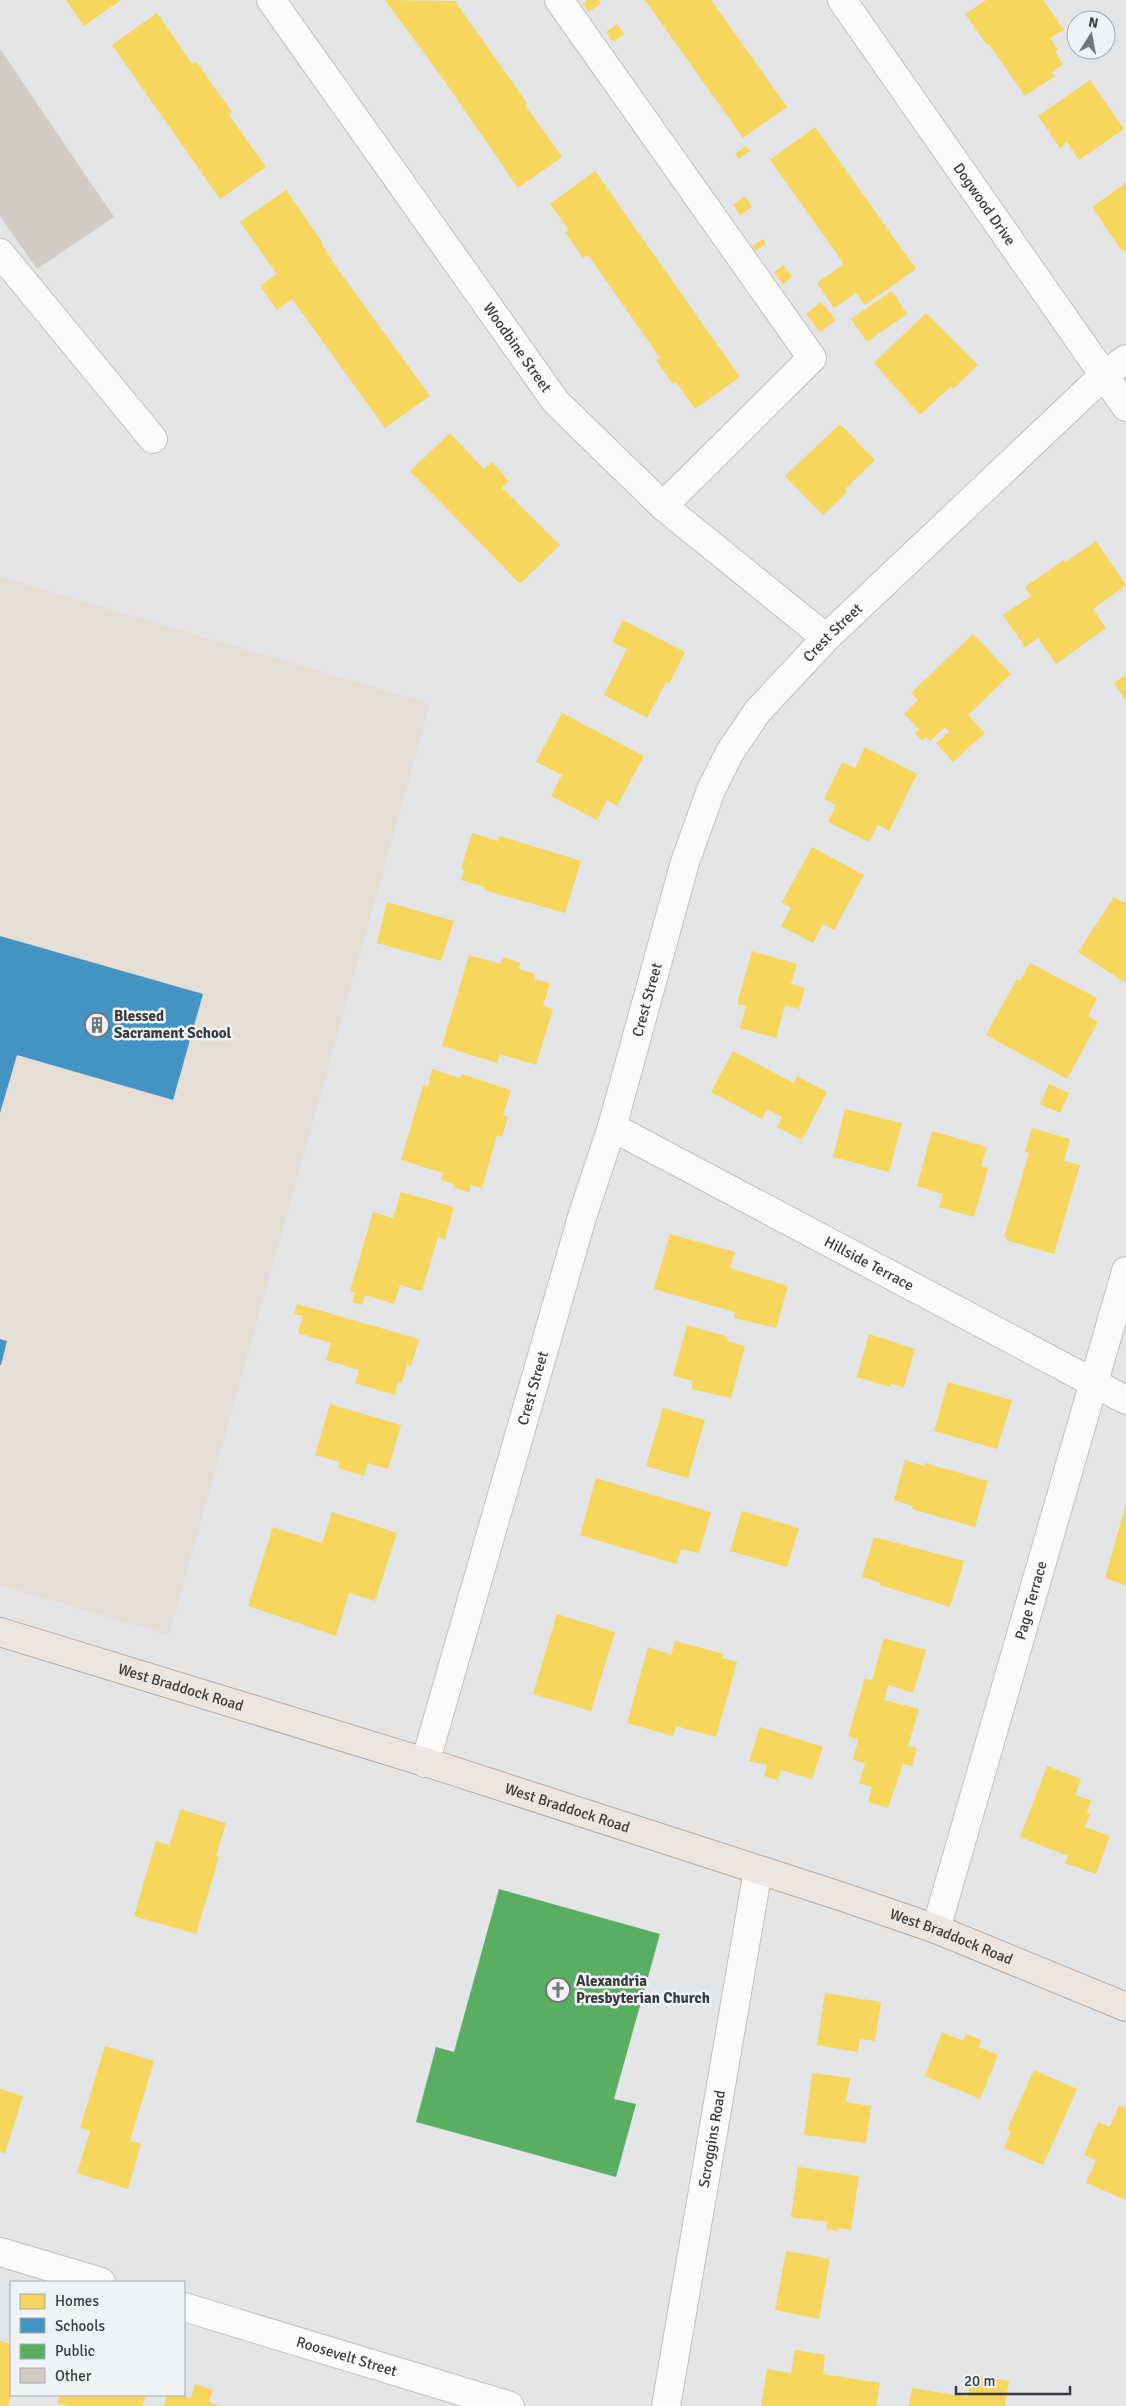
<svg xmlns="http://www.w3.org/2000/svg" width="1126" height="2406" viewBox="0 0 1126 2406" font-family="Signika,sans-serif">
<style>
.education{fill:#e6ded5}
.homes{fill:#f6d55c}
.schools{fill:#4393c3}
.public{fill:#5aae61}
.building{fill:#d0cbc5}
.lines{fill:none;stroke-linecap:round;stroke-linejoin:round}
.minor-casing{stroke:#bebfc0;stroke-width:30}
.major-casing{stroke:#b2a79e;stroke-width:30}
.minor{stroke:#fbfbfb;stroke-width:28}
.major{stroke:#ece5e0;stroke-width:28}
.labels{text-anchor:middle;dominant-baseline:central;stroke-width:5;stroke-linejoin:round;paint-order:stroke}
.street-label{font-size:15px;fill:#3a3b3c;stroke:#eff3f6}
.poi-label{font-size:15px;font-weight:bold;fill:#3a3b3c;stroke:#eff3f6;text-anchor:start}
</style>
<rect width="100%" height="100%" fill="#e3e5e7"/>
<!-- education -->
<path class="education" d="M0,577L430,704L169,1635L0,1585Z"/>
<!-- homes -->
<path class="homes" d="M66,0H121L84,26Z
M385,0L455,1L527,103L525,105L562,157L518,188L446,83Z
M587,0H599L601,3L589,12L583,4Z
M645,0H711L787,107L743,138Z
M986,0H1043L1064,30L1050,38L1058,50L1055,52L1063,64L1052,72L1055,76L1025,96L989,44L987,45L965,14Z
M157,13L192,64L196,61L214,87L232,112L229,115L266,167L220,199L112,45Z
M617,24L624,34L613,42L606,32Z
M1090,80L1124,129L1079,160L1067,142L1060,148L1038,116Z
M815,127L916,269L865,305L856,293L834,308L817,283L844,264L770,160Z
M746,146L750,151L738,159L735,154Z
M595,171L740,377L695,409L676,382L673,384L656,360L660,358L588,255L583,258L565,232L569,230L550,204Z
M1126,183V249L1122,251L1092,207Z
M286,190L322,242L321,243L337,268L430,396L385,428L292,299L277,310L260,286L277,274L240,222Z
M745,196L752,207L740,215L733,205Z
M763,239L766,244L755,251L752,246Z
M783,265L792,277L783,284L774,272Z
M892,291L907,314L867,342L851,319Z
M821,302L836,320L820,332L806,314Z
M926,313L978,365L953,389L951,386L920,415L874,363Z
M840,424L875,460L845,489L847,492L823,515L785,476Z
M450,433L484,469L492,462L509,481L502,488L560,545L520,584L410,471Z
M1096,541L1126,585L1093,609L1106,628L1056,664L1038,638L1025,647L1003,615L1031,596L1025,587L1064,560L1066,562Z
M623,620L685,652L669,684L666,682L647,718L604,695L627,649L612,642Z
M973,634L1011,674L968,715L985,733L953,762L936,743L949,732L945,727L930,741L926,737L922,740L915,733L919,729L904,714L918,700L911,693Z
M1126,675V701L1114,683Z
M562,713L644,756L617,806L607,800L597,820L551,796L562,775L536,762Z
M865,747L917,774L889,831L878,825L869,842L828,822L836,805L824,799L842,762L855,768Z
M472,833L498,841L500,836L581,861L565,913L484,890L485,887L461,880L464,869H461Z
M812,847L864,875L834,930L823,924L813,943L781,926L791,908L782,902Z
M1114,897L1124,903L1126,900V983L1078,952Z
M387,902L454,921L441,961L377,943Z
M752,951L797,964L791,984L805,988L799,1009L785,1005L776,1038L740,1028L746,1006L737,1004Z
M469,955L501,964L503,957L520,963L519,969L535,974L534,979L550,983L543,1006L553,1009L536,1065L500,1054L497,1063L442,1046Z
M1030,963L1097,998L1088,1016L1098,1022L1067,1079L986,1035L1017,979L1020,981Z
M733,1051L794,1083L797,1076L827,1092L802,1140L777,1127L782,1117L767,1109L762,1119L711,1092Z
M432,1069L460,1078L462,1074L511,1090L503,1115L508,1117L502,1137L497,1135L482,1188L471,1185L469,1192L453,1187V1184L441,1180L443,1173L401,1160L423,1085L428,1086Z
M1049,1084L1069,1093L1060,1113L1040,1104Z
M845,1109L902,1123L889,1172L833,1157Z
M1032,1128L1070,1139L1064,1161L1080,1165L1054,1254L1006,1240L1007,1237H1004L1029,1153L1025,1152Z
M932,1131L987,1147L981,1166L988,1168L974,1217L939,1207L943,1194L917,1186Z
M401,1192L454,1207L445,1239L438,1237L422,1291L400,1285L394,1304L365,1295L362,1305L352,1302L355,1293L350,1291L373,1212L393,1218Z
M670,1234L735,1252L730,1268L788,1286L776,1328L734,1318L735,1312L654,1289Z
M297,1304L419,1339L411,1366L407,1364L402,1383L398,1382L395,1395L355,1383L359,1370L326,1360L331,1343L298,1333L303,1316L294,1314Z
M687,1325L728,1337L727,1341L745,1346L731,1398L691,1389L693,1381L673,1376Z
M869,1334L915,1349L904,1387L891,1384L890,1387L857,1377Z
M948,1382L1012,1400L997,1449L934,1431Z
M330,1404L401,1425L388,1469L368,1463L364,1476L338,1468L340,1462L315,1455Z
M663,1408L705,1420L688,1478L646,1466Z
M905,1460L924,1466L925,1463L988,1481L975,1527L912,1509L913,1506L894,1500Z
M596,1478L711,1512L699,1553L681,1549L676,1564L580,1535Z
M1126,1504V1585L1105,1578Z
M742,1511L799,1528L787,1567L730,1551Z
M332,1512L397,1533L375,1601L349,1593L336,1636L248,1606L273,1527L322,1543Z
M874,1537L964,1561L950,1607L880,1585L881,1583L862,1577Z
M557,1614L615,1632L591,1711L533,1694Z
M884,1638L926,1650L913,1693L888,1685L884,1700L919,1709L908,1746L917,1748L912,1766L903,1764L888,1808L868,1802L872,1787L859,1783L865,1763L853,1760L858,1740L848,1736L865,1678L872,1680Z
M675,1641L724,1654L722,1658L737,1662L716,1737L676,1726L673,1736L627,1723L648,1647L671,1655Z
M760,1727L823,1747L812,1779L781,1770L778,1780L764,1776L767,1765L749,1761Z
M1047,1766L1081,1779L1075,1795L1091,1800L1087,1813L1090,1814L1085,1827L1110,1836L1096,1874L1065,1863L1068,1856L1020,1837Z
M180,1809L226,1823L216,1856L219,1857L196,1934L134,1916L156,1841L170,1845Z
M825,1993L881,2002L875,2041L860,2039L858,2052L817,2045Z
M942,2032L963,2041L966,2034L981,2040L979,2047L998,2055L980,2099L925,2076Z
M105,2046L154,2061L130,2141L141,2144L128,2189L77,2173L90,2131L80,2128Z
M1034,2070L1077,2089L1043,2165L1004,2148L1011,2132L1007,2130Z
M812,2073L850,2078L846,2102L871,2106L866,2143L804,2135Z
M0,2089L23,2096L5,2153L0,2152Z
M1119,2105L1126,2108V2200L1086,2183L1096,2160L1084,2155L1098,2122L1110,2127Z
M798,2167L859,2176L851,2230L839,2228L838,2231L826,2229L828,2222L791,2217Z
M786,2251L830,2259L819,2319L775,2310Z
M0,2341L11,2344V2394L8,2406H0Z
M795,2350L825,2355L823,2374L880,2383L876,2406H761L767,2369L791,2373Z
M972,2375L1009,2381L1005,2406H909L912,2388L968,2397Z
M195,2384L213,2390L209,2402L219,2406H164L167,2395H182L191,2398Z
M60,2395H146L142,2406H70L57,2403Z"/>
<!-- schools -->
<path class="schools" d="M0,936L203,994L173,1100L17,1055L0,1113Z
M0,1339L7,1341L1,1365H0Z"/>
<!-- public -->
<path class="public" d="M499,1889L660,1934L614,2099L636,2104L616,2177L416,2122L436,2047L454,2052Z"/>
<!-- building -->
<path class="building" d="M0,49L114,217L37,269L0,216Z"/>
<g class="lines">
<defs>
<g id="minor">
<path id="s1" d="M271,0L556,402L663,506L826,638"/>
<path d="M559,0L812,358L663,506"/>
<path id="s2" d="M842,0L1126,407"/>
<path d="M0,253L153,439"/>
<path id="s3" d="M612,1127L1126,1400"/>
<path id="s4" d="M425,1763L582,1217L612,1127L685,862L711,790L730,752L757,712L826,638L1104,375L1126,359"/>
<path id="s5" d="M936,1929L1126,1271"/>
<path d="M0,2252L101,2282"/>
<path id="s6" d="M184,2307L510,2406"/>
<path id="s7" d="M666,2406L758,1870"/>
</g>
<g id="major">
<path id="s8" d="M0,1632L438,1766L846,1898L936,1929L1126,2007"/>
</g>
</defs>
<!-- minor casing -->
<use href="#minor" class="minor-casing"/>
<!-- major casing -->
<use href="#major" class="major-casing"/>
<!-- minor -->
<use href="#minor" class="minor"/>
<!-- major -->
<use href="#major" class="major"/>
</g>
<!-- icons -->
<defs>
<symbol id="building-ring" viewBox="-11 -11 22 22"><circle r="9.5" fill="#eff3f6" stroke="#757678" stroke-width="1.5"/><path d="M-4-6H4V6H1V3H-1V6H-4ZM-2.5-4.3h1.7v1.8h-1.7ZM.8-4.3h1.7v1.8H.8ZM-2.5-1h1.7V.8h-1.7ZM.8-1h1.7V.8H.8Z" fill="#757678"/></symbol>
<symbol id="church-ring" viewBox="-11 -11 22 22"><circle r="9.5" fill="#eff3f6" stroke="#757678" stroke-width="1.5"/><path d="M-1.2-6h2.4v3.5h3.3v2.4h-3.3V6h-2.4V-.1h-3.3v-2.4h3.3Z" fill="#757678"/></symbol>
</defs>
<g fill-rule="evenodd">
<use href="#building-ring" x="83" y="1011" width="28" height="28"/>
<use href="#church-ring" x="544" y="1976" width="28" height="28"/>
</g>
<g class="labels">
<!-- street labels -->
<g class="street-label">
<text stroke="none"><textPath href="#s2" startOffset="249">Dogwood Drive</textPath></text>
<text stroke="none"><textPath href="#s1" startOffset="426">Woodbine Street</textPath></text>
<text stroke="none"><textPath href="#s4" startOffset="1215">Crest Street</textPath></text>
<text stroke="none"><textPath href="#s4" startOffset="795">Crest Street</textPath></text>
<text stroke="none"><textPath href="#s3" startOffset="291">Hillside Terrace</textPath></text>
<text stroke="none"><textPath href="#s4" startOffset="390">Crest Street</textPath></text>
<text stroke="none"><textPath href="#s5" startOffset="342">Page Terrace</textPath></text>
<text stroke="none"><textPath href="#s8" startOffset="189">West Braddock Road</textPath></text>
<text stroke="none"><textPath href="#s8" startOffset="594">West Braddock Road</textPath></text>
<text stroke="none"><textPath href="#s8" startOffset="999">West Braddock Road</textPath></text>
<text stroke="none"><textPath href="#s7" startOffset="271">Scroggins Road</textPath></text>
<text stroke="none"><textPath href="#s6" startOffset="170">Roosevelt Street</textPath></text>
</g>
<!-- poi labels -->
<g class="poi-label">
<text x="114" y="1016">Blessed<tspan x="114" dy="17">Sacrament School</tspan></text>
<text x="576" y="1981">Alexandria<tspan x="576" dy="17">Presbyterian Church</tspan></text>
</g>
</g>
<!-- legend -->
<rect x="10" y="2281" width="175" height="115" fill="#eff3f6" stroke="#a7a9ac"/>
<rect x="20" y="2294" width="25" height="15" fill="#f6d55c" stroke="#a7a9ac"/>
<text x="55" y="2306" font-size="15" fill="#3a3b3c">Homes</text>
<rect x="20" y="2318" width="25" height="15" fill="#4393c3" stroke="#a7a9ac"/>
<text x="55" y="2331" font-size="15" fill="#3a3b3c">Schools</text>
<rect x="20" y="2344" width="25" height="15" fill="#5aae61" stroke="#a7a9ac"/>
<text x="55" y="2356" font-size="15" fill="#3a3b3c">Public</text>
<rect x="20" y="2368" width="25" height="15" fill="#d0cbc5" stroke="#a7a9ac"/>
<text x="55" y="2381" font-size="15" fill="#3a3b3c">Other</text>
<!-- north arrow -->
<g transform="translate(1091 35) rotate(11)"><circle r="24" fill="#eff3f6" stroke="#a7a9ac"/>
<path d="M0-4L9 19L0 12L-9 19Z" fill="#757678"/>
<text y="-8" font-size="14" font-weight="bold" text-anchor="middle" fill="#3a3b3c">N</text>
</g>
<!-- scale -->
<path d="M956 2386v8h114v-8" fill="none" stroke="#3a3b3c" stroke-width="2.5"/>
<text x="964" y="2386" font-size="15" fill="#3a3b3c" stroke="#eff3f6" stroke-width="4" paint-order="stroke">20 m</text>
</svg>
